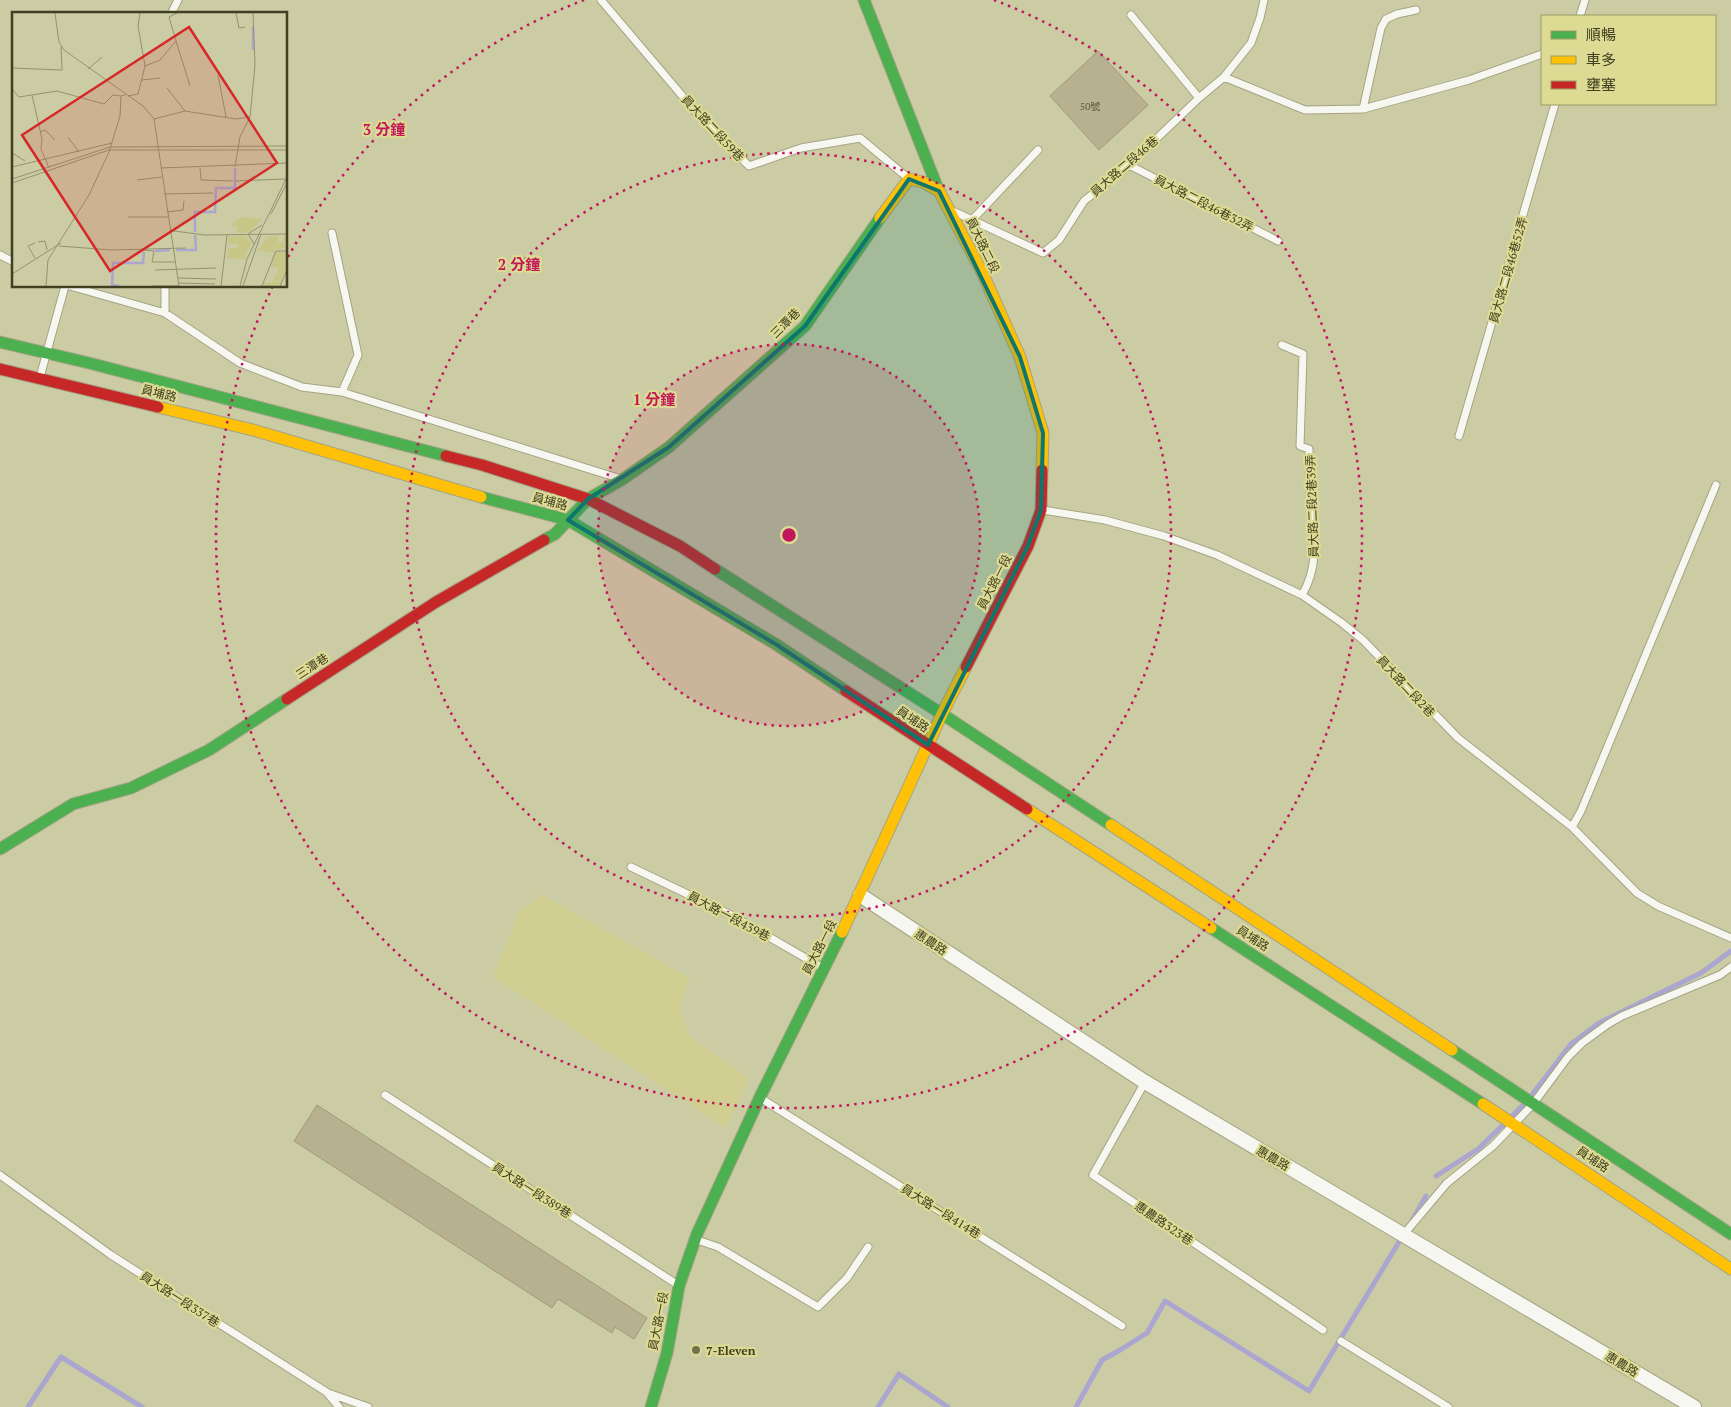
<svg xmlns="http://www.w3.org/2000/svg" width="1731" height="1407" viewBox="0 0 1731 1407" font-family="'PT Serif','Noto Sans TC',serif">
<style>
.built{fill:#d0cf91}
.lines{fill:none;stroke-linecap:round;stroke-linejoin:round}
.stream{stroke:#aaa6cf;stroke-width:5}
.building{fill:#b7b18f;stroke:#9f9a7c}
.lane-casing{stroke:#a5a485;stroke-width:9}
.street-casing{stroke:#a5a485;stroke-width:16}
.fast-casing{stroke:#a5a485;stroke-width:13}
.slow-casing{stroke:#a5a485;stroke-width:13}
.jam-casing{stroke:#a5a485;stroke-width:13}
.lane{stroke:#f7f7f1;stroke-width:7}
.street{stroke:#f7f7f1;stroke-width:14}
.fast{stroke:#4caf50;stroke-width:11}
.slow{stroke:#ffc107;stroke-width:11}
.jam{stroke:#c62828;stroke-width:11}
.marked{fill:#0f766e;fill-opacity:0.2;stroke:#0f766e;stroke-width:4;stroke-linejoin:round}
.ring{fill:none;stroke:#c2185b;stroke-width:2.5;stroke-dasharray:2.5 5}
.poi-dot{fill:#71704f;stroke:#dcda93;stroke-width:2}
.labels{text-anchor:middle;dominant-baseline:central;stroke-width:4.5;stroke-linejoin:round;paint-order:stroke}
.number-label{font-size:10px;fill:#5e5c3c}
.street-label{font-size:12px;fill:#403f21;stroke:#dcda93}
.poi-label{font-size:12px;font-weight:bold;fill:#403f21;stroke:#dcda93;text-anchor:start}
.inset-river{fill:none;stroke:#aaa6cf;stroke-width:2.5}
.inset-road{fill:none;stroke:#939370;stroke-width:1}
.view{fill:#d62828;fill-opacity:0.15;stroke:#d62828;stroke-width:2.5}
.inset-edge{fill:none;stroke:#403f21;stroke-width:2.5}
.centre{fill:#c2185b;stroke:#dcda93;stroke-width:2.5}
.ring-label{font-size:15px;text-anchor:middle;font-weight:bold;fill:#c2185b;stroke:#dcda93;stroke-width:4.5;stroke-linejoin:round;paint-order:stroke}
</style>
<rect width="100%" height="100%" fill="#cbcba4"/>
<!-- built -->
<path class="built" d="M542,895L690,978L679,1005L690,1037L749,1078L726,1128L493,977L520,910Z"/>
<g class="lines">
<!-- stream -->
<path class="stream" d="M1531,1096L1571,1044L1599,1023L1701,973L1731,951
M1512,1116L1526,1102
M1436,1176L1478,1149L1504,1124
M1413,1219L1426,1196
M28,1407L61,1357L142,1407
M878,1407L899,1374L948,1407
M1076,1407L1102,1360L1120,1350L1147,1333L1165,1301L1309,1391L1402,1237"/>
</g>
<!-- building -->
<path class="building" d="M1098,51L1148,105L1099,150L1050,96Z
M317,1105L647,1318L634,1339L615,1327L612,1333L558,1299L552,1308L294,1141Z"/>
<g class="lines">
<defs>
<path id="lane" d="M601,0L701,118L749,166L801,148L860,138L908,178
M171,14L178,0
M1131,15L1199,98
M1580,16L1585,0
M1224,77L1305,110L1363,109L1469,80L1542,54
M1363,109L1381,28L1386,19L1397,14L1416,10
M1129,165L1278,241
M955,212L1043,253L1059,240L1084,201L1129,165L1199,98L1224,77L1251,43L1260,18L1264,0
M972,220L1038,150
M332,233L358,355L342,392
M0,255L14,262
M70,286L165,313L240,363L302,387L342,392L618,478
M165,313V286
M1282,345L1303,354L1300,446L1309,449C1309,463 1309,478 1310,492C1312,529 1322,561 1302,595
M40,377L65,286
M1459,436L1555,104
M1043,510L1105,520L1164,536L1217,555L1302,595L1342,623L1363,640L1458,738L1572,827L1637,893L1658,906L1731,938
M1572,827L1581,811L1716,485
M631,867L731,915L821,967
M1145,1082L1093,1175L1323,1330
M385,1095L678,1285
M762,1099L1122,1326
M0,1175L111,1255L328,1393L368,1407
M1404,1234L1447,1183L1493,1146L1533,1104L1568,1057L1582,1043L1608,1024L1622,1016L1720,975L1731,967
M697,1240L718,1247L818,1307L847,1278L868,1247
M1341,1341L1448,1407
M328,1394L339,1407"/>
<path id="street" d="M860,895L1145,1082L1694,1407"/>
<path id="fast" d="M864,0L938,189
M0,342L89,363L446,456
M481,497L568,520L777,645L846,691
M544,540L555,534L588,499L623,479L669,447L805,326L880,218
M715,569L942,714L1111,825
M0,849L73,804L131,788L209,750L287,699
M1211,928L1483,1104
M1452,1050L1731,1234
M651,1407L667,1353L679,1286L697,1234L760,1097L842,932"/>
<path id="slow" d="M938,189L982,272L1020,357L1043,433L1042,470
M880,218L909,179L923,182L939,191
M158,407L253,430L481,497
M1027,809L1211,928
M1111,825L1452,1050
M842,932L942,714L966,667
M1483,1104L1731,1269"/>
<path id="jam" d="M0,369L158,407
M446,456L482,465L588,499L680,546L715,569
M966,667L1028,546L1041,510L1042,470
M846,691L1027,809
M287,699L436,602L544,540"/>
</defs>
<!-- lane casing -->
<use href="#lane" class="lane-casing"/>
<!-- street casing -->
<use href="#street" class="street-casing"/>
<!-- fast casing -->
<use href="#fast" class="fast-casing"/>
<!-- slow casing -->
<use href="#slow" class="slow-casing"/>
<!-- jam casing -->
<use href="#jam" class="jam-casing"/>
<!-- lane -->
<use href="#lane" class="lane"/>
<!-- street -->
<use href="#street" class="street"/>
<!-- fast -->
<use href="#fast" class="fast"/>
<!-- slow -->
<use href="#slow" class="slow"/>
<!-- jam -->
<use href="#jam" class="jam"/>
</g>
<!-- marked area -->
<path class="marked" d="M909,179L939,191L1020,357L1043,433L1041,510L1028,546L928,745L777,645L568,520L588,499L669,447L805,326Z"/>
<!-- distance rings -->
<circle cx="789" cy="535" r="191" fill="#c2185b" fill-opacity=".12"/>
<g class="ring">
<circle cx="789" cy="535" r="191"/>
<circle cx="789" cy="535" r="382"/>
<path d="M288 257A573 573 0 0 1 584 0M994 0A573 573 0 1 1 272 288"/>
</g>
<!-- markers -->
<circle class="poi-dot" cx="696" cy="1350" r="5"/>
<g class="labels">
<!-- number labels -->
<g class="number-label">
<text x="1090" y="106">50號</text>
</g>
<!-- street labels -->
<g class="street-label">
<text transform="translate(713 128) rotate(47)">員大路二段59巷</text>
<text transform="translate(1124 166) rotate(-41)">員大路二段46巷</text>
<text transform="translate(1204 203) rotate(27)">員大路二段46巷32弄</text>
<text transform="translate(983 245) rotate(64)">員大路二段</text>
<text transform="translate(1508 270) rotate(-74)">員大路二段46巷52弄</text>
<text transform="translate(785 323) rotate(-45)">三潭巷</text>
<text transform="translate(159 393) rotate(14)">員埔路</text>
<text transform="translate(550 501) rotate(15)">員埔路</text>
<text transform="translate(1312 506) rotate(-92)">員大路二段2巷39弄</text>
<text transform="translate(994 582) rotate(-63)">員大路一段</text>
<text transform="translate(312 666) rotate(-33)">三潭巷</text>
<text transform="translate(1406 686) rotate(47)">員大路二段2巷</text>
<text transform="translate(913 719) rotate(34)">員埔路</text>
<text transform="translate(729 916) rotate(28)">員大路一段439巷</text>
<text transform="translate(1253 938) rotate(33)">員埔路</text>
<text transform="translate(931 942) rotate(33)">惠農路</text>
<text transform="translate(819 947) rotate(-63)">員大路一段</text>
<text transform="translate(1273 1158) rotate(30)">惠農路</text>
<text transform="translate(1593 1159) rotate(34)">員埔路</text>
<text transform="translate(532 1190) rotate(33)">員大路一段389巷</text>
<text transform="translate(941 1211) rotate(32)">員大路一段414巷</text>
<text transform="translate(1164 1223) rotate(34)">惠農路323巷</text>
<text transform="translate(180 1299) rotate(33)">員大路一段337巷</text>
<text transform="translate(658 1321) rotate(-79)">員大路一段</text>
<text transform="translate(1622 1364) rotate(31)">惠農路</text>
</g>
<!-- poi labels -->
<g class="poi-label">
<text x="706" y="1350">7-Eleven</text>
</g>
</g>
<!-- overview -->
<g transform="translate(12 12)">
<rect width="275" height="275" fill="#cbcba4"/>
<path d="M229,205L250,207L238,220L225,221V214H218ZM266,223V230H271L272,223H275V237H263L262,241L245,239L256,225ZM233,224L239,231L232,247H215L216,236H226L225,232H216V225ZM264,240H275V255L267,274H251L252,270L260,271L266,258V256L259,254Z" fill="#c8c787"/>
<path class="inset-river" d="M241,15V38M183,220V200H203L204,176H223V156M164,238H184L183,223M143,239L158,238M107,274L100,273L101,251H131L132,240"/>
<path class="inset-road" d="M43,1L47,30L52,38L131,94L142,107L167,274H140M224,1L227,16L233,15M164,29L178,74M133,54L148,48L164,29L157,5L165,1M0,56L50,58L49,35M76,57L90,45M206,63L214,105M130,68L148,66M155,76L173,99M0,77L7,85L45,79L92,92L101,83L109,84M20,83L30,127L29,137L37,156M116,84L126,82L133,54L126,14L128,1M142,107L173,99L224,107L238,105M28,120L33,118L43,128M56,125L67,140M0,141L13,149M0,155L100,131M223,155L228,125L238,105L243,53L241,1M149,156L275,151M188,156L189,168L221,169M0,167L98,135L275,134M125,168L150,165M223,169L273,167M0,171L97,138H275M152,182L201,181M155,200L171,198L172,189M259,202L275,171M116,205H156M162,219L193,223L275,222M26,230L33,229L35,238M23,231L16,234L23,246M242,232L236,222L250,213M47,234L99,238L174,236M131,238L142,239L140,250H163M143,258L204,256M0,262L49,231M166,266L204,267M167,271L203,272M34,274L36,248L77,183L97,140L108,104L109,84L113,83M209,274L215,223M228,274L235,247L275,165M231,274L249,222M250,274L264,239H275M268,274L275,258"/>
<path class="view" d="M177,15L265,151L98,259L10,123Z"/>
<rect width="275" height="275" class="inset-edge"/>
</g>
<circle cx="789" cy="535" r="8" class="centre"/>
<g class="ring-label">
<text x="384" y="135">3 分鐘</text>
<text x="519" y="270">2 分鐘</text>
<text x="654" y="405">1 分鐘</text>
</g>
<!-- legend -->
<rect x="1541" y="15" width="175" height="90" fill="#dcda93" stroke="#9e9c65"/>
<rect x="1551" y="31" width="25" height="8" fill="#4caf50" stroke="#9e9c65"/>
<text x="1586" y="40" font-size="15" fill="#403f21">順暢</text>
<rect x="1551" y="56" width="25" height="8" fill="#ffc107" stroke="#9e9c65"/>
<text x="1586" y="65" font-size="15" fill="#403f21">車多</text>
<rect x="1551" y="81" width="25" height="8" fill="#c62828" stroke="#9e9c65"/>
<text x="1586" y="90" font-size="15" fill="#403f21">壅塞</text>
</svg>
